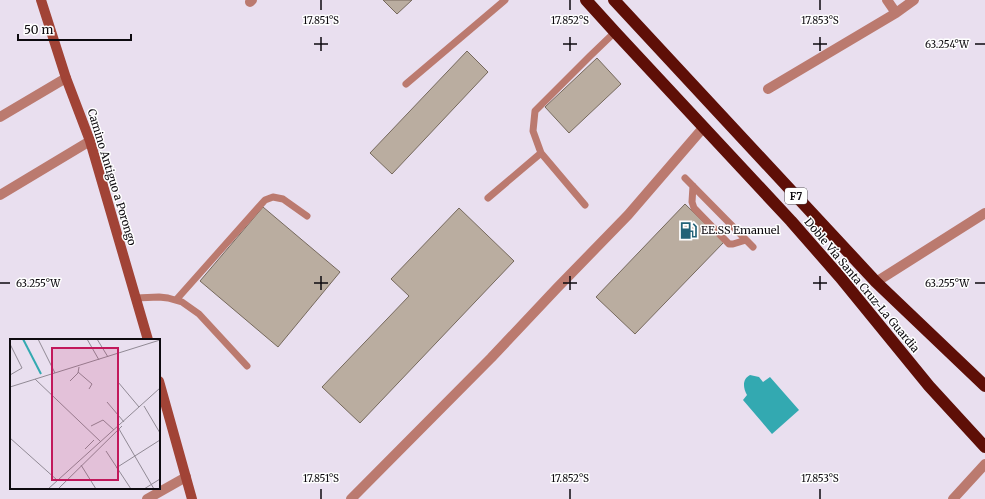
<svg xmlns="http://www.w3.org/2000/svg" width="985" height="499" viewBox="0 0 985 499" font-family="Merriweather,serif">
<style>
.water{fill:#33a9b1}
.building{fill:#baada0;stroke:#76695d}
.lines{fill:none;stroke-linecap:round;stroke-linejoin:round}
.lane{stroke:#bb7a6f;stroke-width:7}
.street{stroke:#bb7a6f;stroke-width:10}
.secondary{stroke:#a14336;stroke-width:10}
.highway{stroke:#5e0f07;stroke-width:12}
.ticks{fill:none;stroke:#0d0a0f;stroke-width:1.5}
.labels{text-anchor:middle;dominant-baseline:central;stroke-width:3;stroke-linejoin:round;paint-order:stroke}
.shield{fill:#fff;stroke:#565457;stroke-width:1}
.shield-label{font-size:10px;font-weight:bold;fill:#0d0a0f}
.street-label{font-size:11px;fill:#0d0a0f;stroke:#fff}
.poi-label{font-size:11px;fill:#0d0a0f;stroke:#fff;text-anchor:start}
.inset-river{fill:none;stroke:#33a9b1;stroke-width:2}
.inset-road{fill:none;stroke:#918a95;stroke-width:1}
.view{fill:#c2185b;fill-opacity:0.15;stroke:#c2185b;stroke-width:2}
.inset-edge{fill:none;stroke:#0d0a0f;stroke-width:2}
.ticks-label{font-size:10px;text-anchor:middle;fill:#0d0a0f;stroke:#fff;stroke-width:3;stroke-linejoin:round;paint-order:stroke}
</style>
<rect width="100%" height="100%" fill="#e9dfef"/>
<!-- water -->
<path class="water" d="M750,375L759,377L763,382L770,377L799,410L772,434L743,400L747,395C743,388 742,379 750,375Z"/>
<!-- building -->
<path class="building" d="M383,0H412L397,14Z
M467,51L488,72L392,174L370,153Z
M597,58L621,84L569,133L545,107Z
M685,204L724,242L635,334L596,297Z
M263,207L340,272L278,347L200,281Z
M459,208L514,261L360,423L322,387L409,296L391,279Z"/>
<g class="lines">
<!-- lane -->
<path class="lane" d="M406,84L505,0
M685,178L753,247
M693,186L692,202L694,208L729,244H733L746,240
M488,198L541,153
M585,205L541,153L533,131L535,111L590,56L615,32
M136,298L159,297L168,298L182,302L199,314L247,366
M176,300L265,200L273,197L283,199L307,216"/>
<!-- street -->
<path class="street" d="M887,0L896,13
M250,2L252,0
M768,89L896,13L914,0
M0,117L66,78
M0,195L90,141
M876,282L985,213
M147,499L186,477
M351,499L491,358L557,288L628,215L703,128
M953,499L985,464"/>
<!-- secondary -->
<path class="secondary" d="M41,0L66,78L90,141L148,340
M159,381L192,499"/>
<!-- highway -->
<path class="highway" d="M586,0L615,32L791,221L840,277L929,386L985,447
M614,0L876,282L985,386"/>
</g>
<!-- ticks -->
<path class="ticks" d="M321,0V10M570,0V10M820,0V10M321,37V51M570,37V51M820,37V51M314,44H328M563,44H577M813,44H827M975,44H985M321,276V290M570,276V290M820,276V290M0,283H10M314,283H328M563,283H577M813,283H827M975,283H985M321,489V499M570,489V499M820,489V499"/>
<!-- icons -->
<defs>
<symbol id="fuel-bare" viewBox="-9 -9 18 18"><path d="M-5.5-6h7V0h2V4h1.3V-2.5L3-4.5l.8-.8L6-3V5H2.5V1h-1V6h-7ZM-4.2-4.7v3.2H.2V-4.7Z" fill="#226277" stroke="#fff" stroke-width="2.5" paint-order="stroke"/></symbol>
</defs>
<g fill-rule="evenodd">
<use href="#fuel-bare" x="676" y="218" width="25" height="25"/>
</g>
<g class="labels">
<!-- shield labels -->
<rect class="shield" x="785" y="188" width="22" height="16" rx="3"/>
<g class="shield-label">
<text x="796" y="196">F7</text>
</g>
<!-- street labels -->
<g class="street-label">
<text transform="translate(112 177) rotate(73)">Camino Antiguo a Porongo</text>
<text transform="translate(862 285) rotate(50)">Doble Vía Santa Cruz-La Guardia</text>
</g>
<!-- poi labels -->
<g class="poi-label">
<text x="701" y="230">EE.SS Emanuel</text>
</g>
</g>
<!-- overview -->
<g transform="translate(10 339)">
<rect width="150" height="150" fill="#e9dfef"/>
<path class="inset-river" d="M13,0L31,35"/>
<path class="inset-road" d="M28,0L45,34M77,0L89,21M87,0L98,18M0,5L12,29L0,36M68,33L82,45L79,50M25,40L91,103M60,42L68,34L69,28M108,43L129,68M0,48L150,1M97,63L114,83M134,67L150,94M81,87L93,81L104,91M109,90L144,150M0,99L47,141M75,110L84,101M96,112L121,150M71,126L86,150M106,129L150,101M38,150L150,49M48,150L112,87M134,150L150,140"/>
<path class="view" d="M42,9H108V141H42Z"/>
<rect width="150" height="150" class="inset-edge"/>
</g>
<g class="ticks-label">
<text x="321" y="24">17.851°S</text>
<text x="570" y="24">17.852°S</text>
<text x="820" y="24">17.853°S</text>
<text x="947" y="48">63.254°W</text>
<text x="947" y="287">63.255°W</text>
<text x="38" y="287">63.255°W</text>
<text x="321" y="482">17.851°S</text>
<text x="570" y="482">17.852°S</text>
<text x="820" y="482">17.853°S</text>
</g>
<!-- scale -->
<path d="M18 34v6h113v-6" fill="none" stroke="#0d0a0f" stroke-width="2"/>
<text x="24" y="34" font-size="12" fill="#0d0a0f" stroke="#ffffff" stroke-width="3" paint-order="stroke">50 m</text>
</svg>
